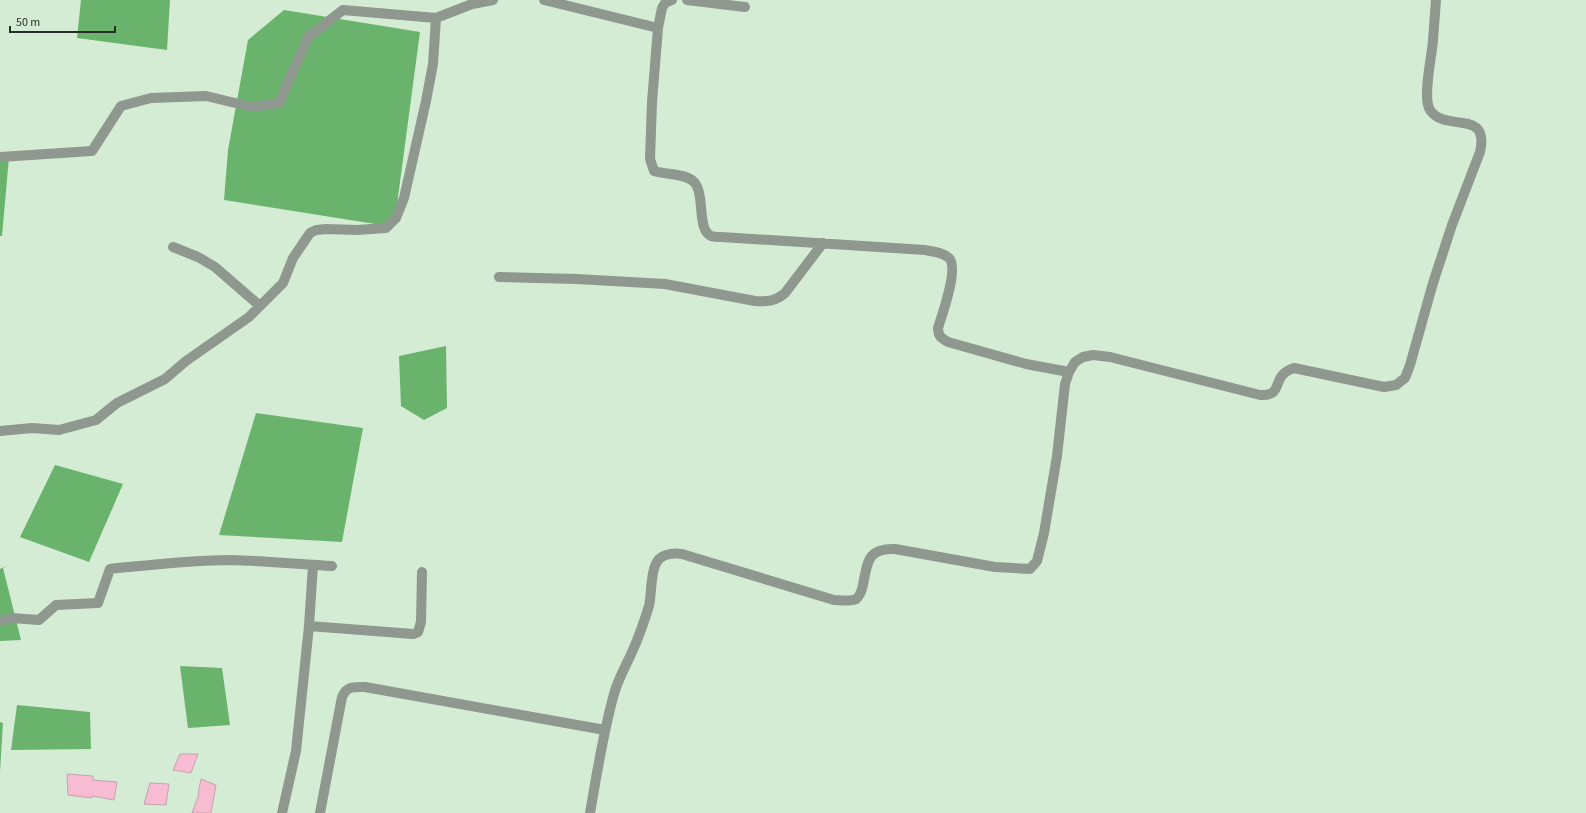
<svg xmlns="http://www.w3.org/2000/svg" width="1586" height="813" viewBox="0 0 1586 813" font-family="'Source Sans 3',sans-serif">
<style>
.water{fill:#6ab36d}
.building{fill:#f7bbd2;stroke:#c2a4af}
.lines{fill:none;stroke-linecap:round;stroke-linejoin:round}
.street{stroke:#8e988e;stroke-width:10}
</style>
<rect width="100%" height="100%" fill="#d4ebd4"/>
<!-- water -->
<path class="water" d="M81,0H170L167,50L77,38Z
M284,10L420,32L394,227L224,200L228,150L248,40Z
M0,157H9L2,236H0Z
M446,346L447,408L424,420L401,406L399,356Z
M256,413L363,428L342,542L219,535Z
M55,465L123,484L89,562L20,537Z
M8,565L3,568L21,640L0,641V569Z
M180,666L222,668L230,725L188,728Z
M17,705L90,712L91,749L11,750Z
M0,722L3,723L0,772Z"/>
<!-- building -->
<path class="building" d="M180,754H198L191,773L173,770Z
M67,774L93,776V780L117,782L114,800L92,796V798L68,795Z
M201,779L216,785L211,813H192L199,794H198Z
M150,783L169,784L166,805L144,804Z"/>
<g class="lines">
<!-- street -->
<path class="street" d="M544,0L658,28
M672,0L665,3L662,8L658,28L652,102L650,159L654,171C666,175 683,173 693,181C706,192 696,229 711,236C714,237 718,237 721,237L925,250C933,252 943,252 949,258C959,268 942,315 938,328C938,336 941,338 948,342L1026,364L1069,372
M687,0L745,7
M0,157L92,151L121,106L151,98L206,96L252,107L279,103L308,37L343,10L436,18L472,4L493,0
M173,247L198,257L215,267L260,306
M499,277L577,279L665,284L755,301C767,302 776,301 785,293L823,243
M0,431L32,428L59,430L96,420L117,403L165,379L186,361L249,317L283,283L293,258L310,233L316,230L326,229L357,230L386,228L396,218L404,198L426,101L433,64L436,18
M0,621L12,618L39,620L56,605L98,603L110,569C150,565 191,560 231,560C265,561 298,564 332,566
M309,626L413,634L418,632L421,622L422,572
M282,813L296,751L309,626L313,565
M320,813L342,697C347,686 353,687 365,687L605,730
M590,813C597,773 603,733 614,694C618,679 626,666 632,652C639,637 644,622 649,606C652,593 650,569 659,559C666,553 674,553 682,554L834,600C840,600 850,602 856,599C859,597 861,592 862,589C868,564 865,548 895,549L995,567L1030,569L1037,561L1044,533L1057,456L1065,384L1069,372L1075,362L1083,357L1093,355L1110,357L1260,395C1286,396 1269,376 1294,368L1384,387L1396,385L1405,378L1410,365L1433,283L1452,225L1480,152C1490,108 1445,133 1430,110C1422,98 1432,56 1433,40C1434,27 1435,13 1436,0"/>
</g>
<!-- scale -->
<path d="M10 26v6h105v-6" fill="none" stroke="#252d25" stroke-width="2"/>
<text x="16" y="26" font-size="12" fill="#252d25" stroke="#d4ebd4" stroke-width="3" paint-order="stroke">50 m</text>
</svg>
